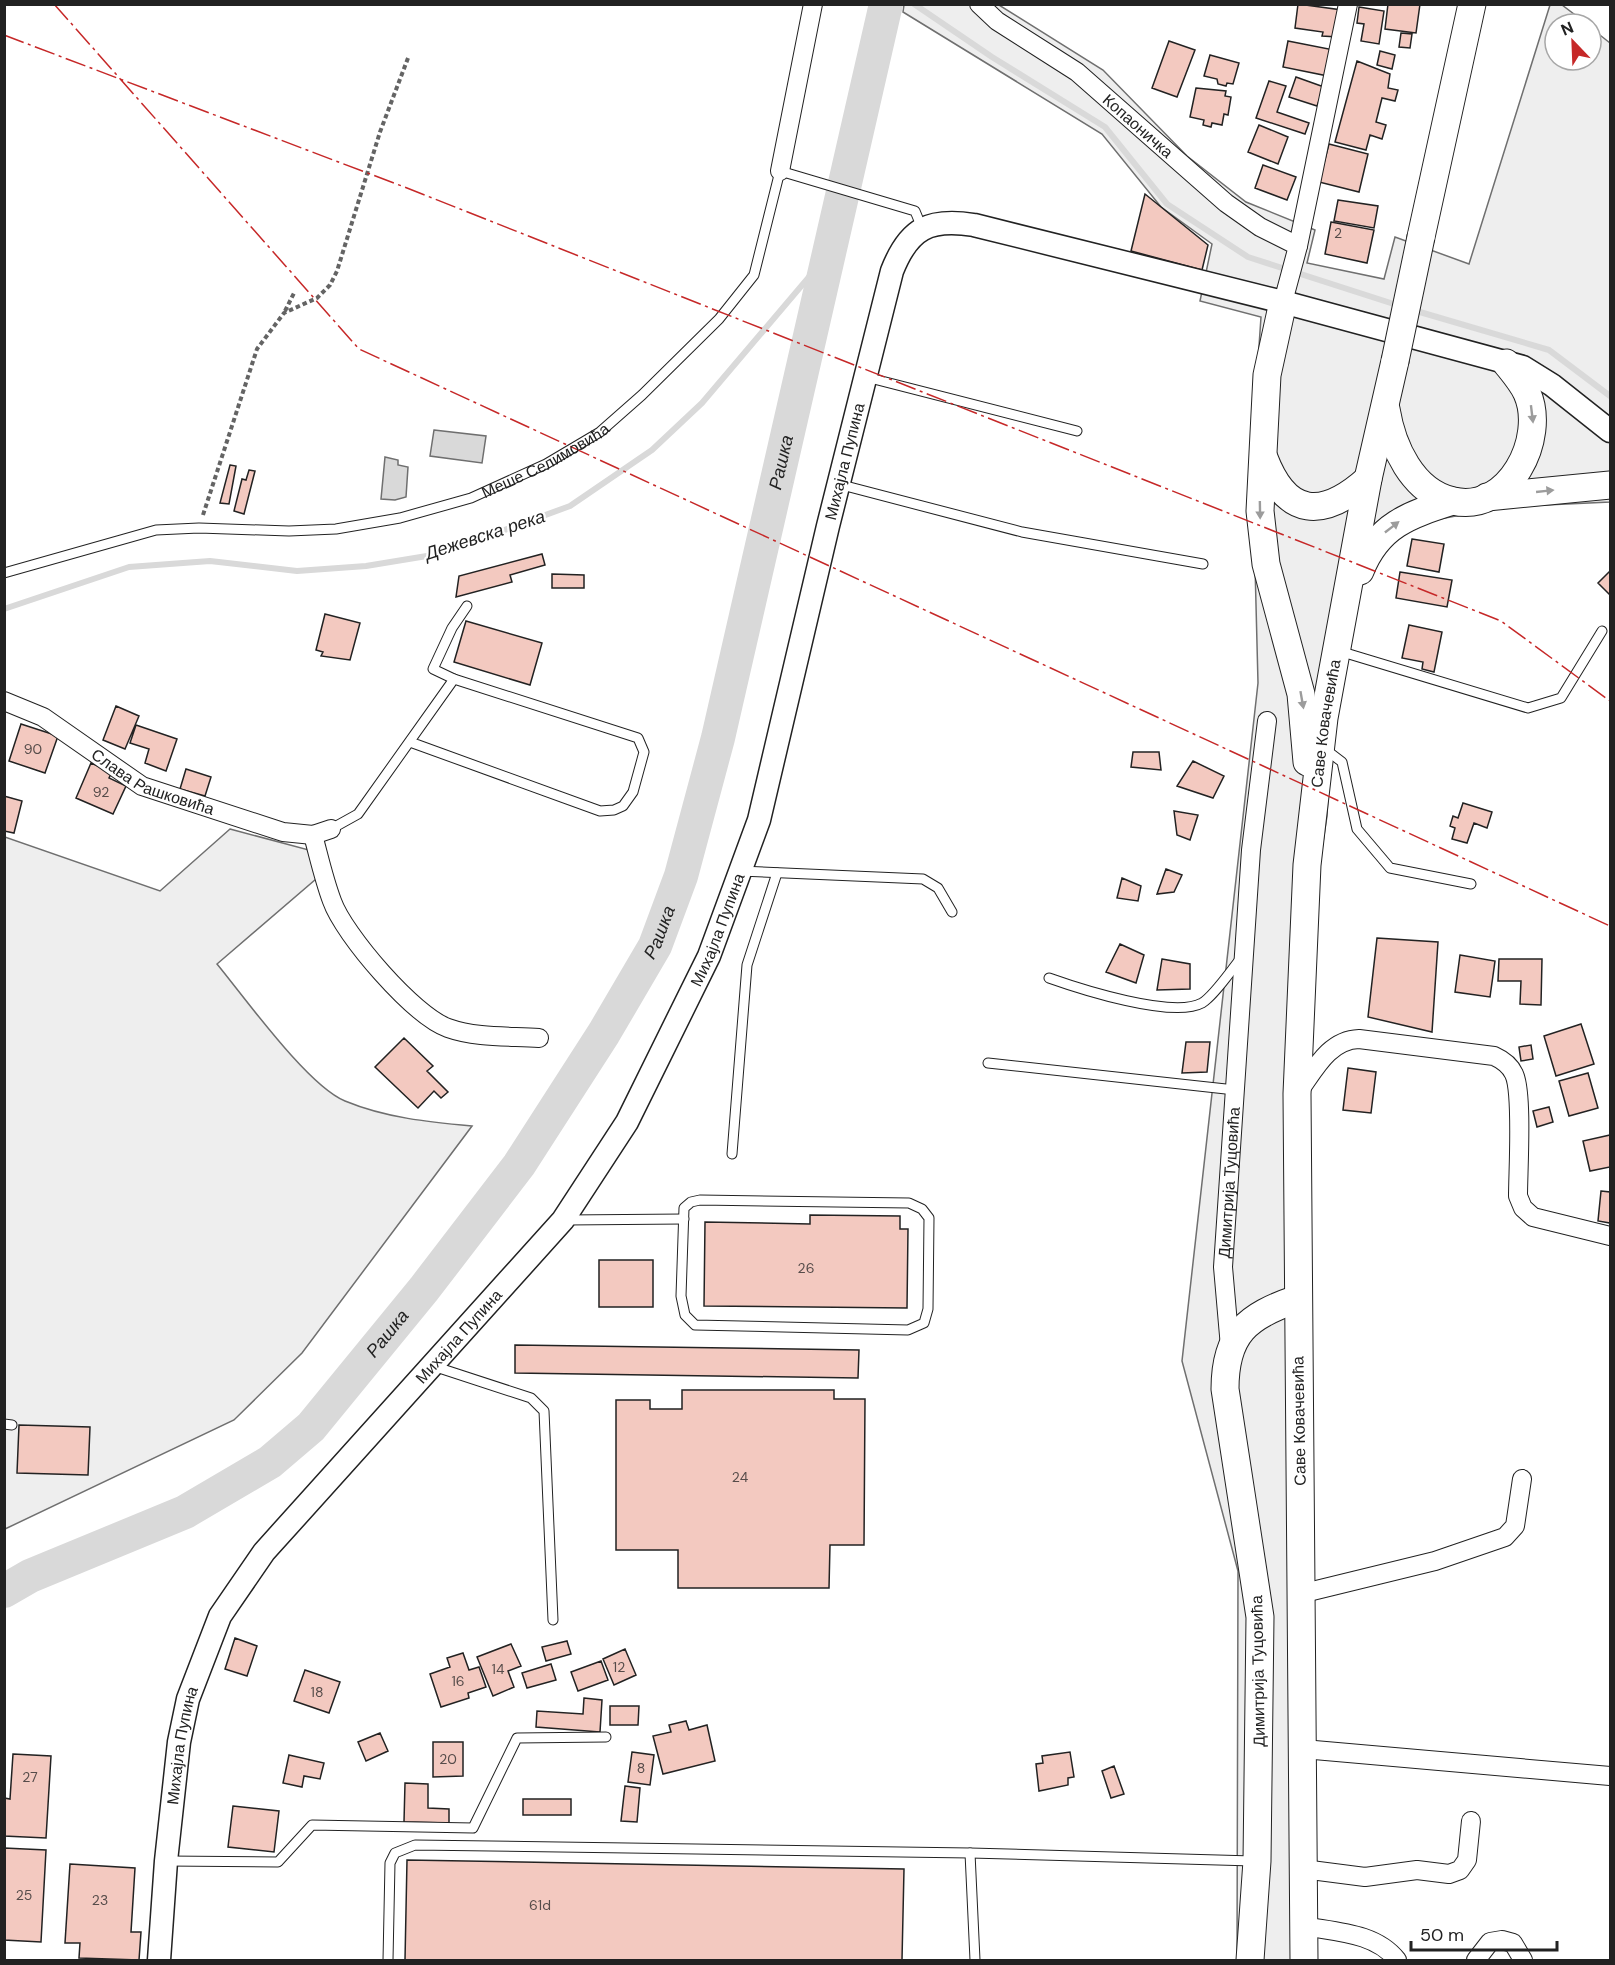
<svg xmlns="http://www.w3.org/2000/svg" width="1615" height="1965" viewBox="0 0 1615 1965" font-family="'DM Sans',sans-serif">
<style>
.green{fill:#eee;stroke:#6f6f6f;stroke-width:1.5}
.water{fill:#d9d9d9;stroke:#6f6f6f;stroke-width:1.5}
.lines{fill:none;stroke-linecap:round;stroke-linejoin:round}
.stream{stroke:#d9d9d9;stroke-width:6}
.river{stroke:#d9d9d9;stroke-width:34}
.building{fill:#f3c9c0;stroke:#222;stroke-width:1.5}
.service-casing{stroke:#222;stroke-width:11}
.minor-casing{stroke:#222;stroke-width:20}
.tertiary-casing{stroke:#222;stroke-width:25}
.primary-casing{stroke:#222;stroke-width:29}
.path{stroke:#646464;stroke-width:4;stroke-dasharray:4.5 3;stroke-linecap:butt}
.service{stroke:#fff;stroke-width:9}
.minor{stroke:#fff;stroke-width:18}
.tertiary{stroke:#fff;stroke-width:22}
.primary{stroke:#fff;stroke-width:27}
.primary-bridge-casing{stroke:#222;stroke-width:29;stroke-linecap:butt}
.primary-bridge{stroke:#fff;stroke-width:27}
.power{stroke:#c62828;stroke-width:1.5;stroke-dasharray:21 4.5 3 4.5;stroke-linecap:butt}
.oneway{fill:#9c9c9c}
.labels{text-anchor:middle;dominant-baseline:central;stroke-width:4.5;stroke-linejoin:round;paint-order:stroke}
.number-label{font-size:14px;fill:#564c4a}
.street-label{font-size:16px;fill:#222;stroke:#fff}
.water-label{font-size:18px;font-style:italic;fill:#222;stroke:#fff}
</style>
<rect width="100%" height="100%" fill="#fff"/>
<!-- green -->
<path class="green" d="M904,5H999L1103,70L1187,156L1246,202L1315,230L1307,263L1384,279L1395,237L1469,264L1550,5H1562L1587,24H1555V60H1591V28L1610,43V502L1504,507L1429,521L1395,534L1365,564L1332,720L1327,816L1316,889L1310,995L1312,1960H1237L1238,1571L1182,1361L1258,683L1252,448L1261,317L1200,301L1212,244L1161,207L1102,134L903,12Z
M230,829L309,850L316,879L217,964C245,998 308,1086 345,1101C386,1118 429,1122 472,1126L302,1353L234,1420L5,1529V837L160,891Z"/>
<!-- water -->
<path class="water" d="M434,430L486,436L482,463L430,456Z
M385,457L398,460V465L408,467L406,497L395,500L381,499Z"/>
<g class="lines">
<!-- stream -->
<path class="stream" d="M914,4L992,57L1105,127L1167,204L1248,257L1400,306
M1413,310L1549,350L1610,396
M4,609L129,567L210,561L297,571L366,566L439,554L570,506L652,450L702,403L831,251"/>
<!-- river -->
<path class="river" id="s1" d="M4,1591L30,1576L185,1512L270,1462L311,1427L424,1289L519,1165L604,1033L655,946L681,876L718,738L886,4"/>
</g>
<!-- building -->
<path class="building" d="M1298,4L1342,10L1338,37L1322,36L1323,32L1295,28Z
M1388,4H1420L1416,33L1385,29Z
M1359,7L1384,11L1379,44L1361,41L1364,24L1357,23Z
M1401,33L1412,34L1410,48L1399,47Z
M1169,41L1195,50L1177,97L1152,88Z
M1288,41L1334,50L1328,76L1283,67Z
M1380,51L1395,55L1392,69L1377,65Z
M1210,55L1239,63L1233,84L1227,83L1226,86L1218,84L1217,79L1204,76Z
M1357,61L1390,74L1388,88L1398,90L1395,101L1382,98L1376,122L1386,125L1382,139L1370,135L1366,150L1335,142Z
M1296,77L1324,87L1317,106L1289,97Z
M1269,81L1286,86L1277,112L1309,123L1305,134L1256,118Z
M1196,88L1226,91L1225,96L1231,97L1228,115L1224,114L1222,125L1212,123L1211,127L1203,125L1204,120L1190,117Z
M1259,125L1288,137L1278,164L1248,152Z
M1329,144L1368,154L1359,192L1319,182Z
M1263,165L1296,177L1287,200L1255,188Z
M1145,194L1208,245L1202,270L1131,251Z
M1338,200L1378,206L1374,228L1334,221Z
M1331,222L1374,230L1367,263L1325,254Z
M230,465L236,466L229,504L220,503Z
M249,470L255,471L244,514L234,511L242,479L246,480Z
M1412,539L1444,544L1439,572L1407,566Z
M542,554L545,565L510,575L512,582L456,597L459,576Z
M1610,571V595L1598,583Z
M1400,572L1452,580L1447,607L1396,598Z
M552,574L584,575V588H552Z
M325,614L360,623L350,660L321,656L323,652L316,650Z
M466,621L542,643L530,685L454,662Z
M1409,625L1442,632L1434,672L1422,669L1423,662L1402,658Z
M116,706L139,716L125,749L103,740Z
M21,724L58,736L45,773L9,761Z
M136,725L177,739L166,771L145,763L149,749L130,743Z
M1133,752H1159L1161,770L1131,767Z
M1193,761L1224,776L1213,798L1177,786Z
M91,763L112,772L109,778L126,786L113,814L76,798Z
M186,769L211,777L205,796L180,789Z
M4,796L22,801L14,833L4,831Z
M1463,803L1492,812L1487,828L1474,823L1467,843L1452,839L1455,828L1450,826L1453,816L1458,818Z
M1174,811L1198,815L1190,840L1177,835Z
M1166,869L1182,875L1174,892L1157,894Z
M1122,878L1141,886L1138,901L1117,898Z
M1377,938L1438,942L1432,1032L1368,1017Z
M1120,944L1144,955L1136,983L1106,972Z
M1460,955L1495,961L1490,997L1455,992Z
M1162,959L1190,964V989L1157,990Z
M1499,959H1542L1541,1005L1520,1004L1521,981H1498Z
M1581,1024L1594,1064L1556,1076L1544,1036Z
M404,1038L433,1066L427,1071L448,1092L441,1098L434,1091L418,1108L375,1067Z
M1186,1042H1210L1207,1072L1182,1073Z
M1531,1045L1533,1059L1521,1061L1519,1047Z
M1348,1068L1376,1072L1371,1113L1343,1110Z
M1588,1073L1598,1108L1569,1116L1559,1081Z
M1549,1107L1553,1122L1537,1127L1533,1111Z
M1610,1135V1167L1590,1171L1583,1141Z
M1601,1191L1610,1192V1223L1598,1221Z
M810,1215L900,1216V1229H908L907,1308L704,1306L705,1222L810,1224Z
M599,1260H653V1307H599Z
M515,1345L859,1350L858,1378L515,1373Z
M682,1390H834V1399H865L864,1545H830L829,1588H678V1550H616V1400H650V1409H682Z
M19,1425L90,1427L88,1475L17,1473Z
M235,1638L257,1646L247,1676L225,1669Z
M567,1641L571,1654L546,1661L542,1647Z
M511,1644L521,1666L508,1671L514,1687L493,1696L477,1657Z
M625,1649L636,1675L614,1685L603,1659Z
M463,1653L469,1670L479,1667L486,1687L468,1693L469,1698L441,1707L430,1674L450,1667L447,1658Z
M601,1661L608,1680L578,1691L571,1672Z
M551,1664L556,1680L527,1688L522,1673Z
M305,1670L340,1682L329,1713L294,1701Z
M584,1698L602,1700L600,1732L536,1727L537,1711L583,1714Z
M610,1706H639L638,1725H610Z
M686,1721L689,1730L707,1725L715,1761L663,1774L653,1736L671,1732L669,1725Z
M380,1733L388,1751L366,1761L358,1742Z
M433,1742H463V1776L433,1777Z
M632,1752L654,1755L650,1785L628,1782Z
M1070,1752L1074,1777L1068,1778V1785L1039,1791L1036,1764L1043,1763L1042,1756Z
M13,1754L51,1756L46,1838L4,1836V1798L10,1799Z
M289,1755L324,1763L320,1779L304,1776L302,1787L283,1783Z
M1114,1766L1124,1794L1111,1798L1102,1771Z
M405,1783L428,1784V1808L449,1809V1823L404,1822Z
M625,1786L640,1788L637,1822L621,1821Z
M523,1799H571V1815H523Z
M233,1806L279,1811L274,1852L228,1847Z
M4,1848L46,1850L41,1942L4,1940Z
M407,1860L904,1869L902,1960H405Z
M70,1864L135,1868L131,1932H141L139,1960L79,1958L80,1943H65Z"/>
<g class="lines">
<defs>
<g id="service">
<path d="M866,377L1077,431"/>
<path d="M838,484L1022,532L1203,564"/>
<path id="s2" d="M4,573L156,530L199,528L289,531L336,529L400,518L471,498L546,464L600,432L642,395L719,319L754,275L780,171L915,211L922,228"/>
<path d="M1339,651L1528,708L1561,698L1602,631"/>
<path d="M454,679L433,669L452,628L467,606"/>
<path d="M1325,749L1342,762L1357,829L1390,868L1471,884"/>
<path d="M331,829L358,814L454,679L638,738L644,752L633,792L623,806L614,810L600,811L410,742"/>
<path d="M740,871L923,879L938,888L952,912"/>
<path d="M1049,978C1080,989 1173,1019 1202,1003C1214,996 1232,969 1242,957"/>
<path d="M988,1063L1235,1090"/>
<path d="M732,1154L747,965L777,873"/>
<path d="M700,1200L909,1203L922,1209L929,1218L928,1309L924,1323L908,1330L695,1325L685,1315L681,1296L684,1208L691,1202Z"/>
<path d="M566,1220L684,1219"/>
<path d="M433,1366L531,1398L544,1411L553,1620"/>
<path d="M4,1424L12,1425"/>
<path d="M970,1853L975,1960"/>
<path d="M166,1861L278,1862L312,1825L473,1828L517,1738L606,1737"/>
<path d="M388,1960L390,1863L395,1853L415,1845L970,1853L1253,1861"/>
</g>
<g id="minor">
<path id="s3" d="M979,4L997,21L1077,72L1226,203L1260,227L1298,246L1283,302"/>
<path d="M780,171L813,4"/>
<path d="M1298,246L1348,4"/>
<path id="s4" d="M4,701L43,717L142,786L283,832L313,835L331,829"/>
<path d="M313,835C319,857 324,880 332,901C344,935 414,1016 448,1028C476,1038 509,1036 539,1038"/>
<path d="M1297,1094C1314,1071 1328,1040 1359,1039L1494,1056C1503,1060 1510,1065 1514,1074C1523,1093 1518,1171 1518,1196L1523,1208L1533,1217L1610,1236"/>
<path id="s5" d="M1230,1347L1223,1267L1251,850L1267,721"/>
<path d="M1300,1594L1435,1561L1505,1537L1515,1526L1522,1479"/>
<path d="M1303,1749L1610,1776"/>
<path d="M1303,1869L1365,1877L1417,1870L1449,1874L1460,1870L1467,1860L1471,1821"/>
<path d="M1304,1926C1337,1932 1376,1933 1397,1960"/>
<path d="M1476,1960L1490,1942L1502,1940L1513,1943L1523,1960"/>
</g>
<g id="tertiary">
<path id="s6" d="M159,1960L166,1861L179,1742L188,1699L220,1616L264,1552L563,1220L627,1122L709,956L759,820L828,526L892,271C909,228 929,218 974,225L1283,302L1523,367L1552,385L1610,431"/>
</g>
<g id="primary">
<path d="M1421,237L1472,4"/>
<path d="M1283,302L1267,375L1260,511L1266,564L1301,694L1307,762"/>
<path d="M1386,409C1392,446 1412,492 1453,501C1509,514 1547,438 1527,393C1522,382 1514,373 1506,363"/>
<path d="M1264,458C1287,518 1323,519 1368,479"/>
<path d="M1487,497L1610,485"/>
<path d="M1360,571C1378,525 1409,515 1453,501"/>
<path d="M1250,1960L1257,1861L1260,1617L1225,1389C1225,1334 1247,1316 1297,1299"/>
<path id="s7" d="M1304,1960L1297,1094L1307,865L1324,718L1368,479L1395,361"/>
</g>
</defs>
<!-- service casing -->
<use href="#service" class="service-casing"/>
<!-- minor casing -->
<use href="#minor" class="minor-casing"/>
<!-- tertiary casing -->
<use href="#tertiary" class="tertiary-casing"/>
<!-- primary casing -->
<use href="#primary" class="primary-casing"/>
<!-- path -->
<path class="path" d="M285,311L295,291
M203,515L257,349L284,313L317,298L330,285L337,271L380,132L408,58"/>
<!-- service -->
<use href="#service" class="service"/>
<!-- minor -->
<use href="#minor" class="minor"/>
<!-- tertiary -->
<use href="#tertiary" class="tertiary"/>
<!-- primary -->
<use href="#primary" class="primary"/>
<defs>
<path id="primary-bridge" d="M1395,361L1421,237"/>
</defs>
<!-- primary-bridge casing -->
<use href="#primary-bridge" class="primary-bridge-casing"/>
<!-- primary-bridge -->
<use href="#primary-bridge" class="primary-bridge"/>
<!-- power -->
<path class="power" d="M54,4L359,349L1610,926
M4,35L407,188L1501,621L1610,701"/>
</g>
<!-- one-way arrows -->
<defs><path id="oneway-solid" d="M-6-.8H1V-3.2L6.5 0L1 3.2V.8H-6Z" transform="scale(1.5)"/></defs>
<g class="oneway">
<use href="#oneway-solid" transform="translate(1532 414) rotate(83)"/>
<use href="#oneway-solid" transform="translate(1545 491) rotate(-6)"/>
<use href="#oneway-solid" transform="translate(1260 510) rotate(89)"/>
<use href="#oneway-solid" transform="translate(1392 527) rotate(-38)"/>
<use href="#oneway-solid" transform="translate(1302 700) rotate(80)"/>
</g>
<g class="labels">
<!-- number labels -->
<g class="number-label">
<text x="1338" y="233">2</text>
<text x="33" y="749">90</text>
<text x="101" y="792">92</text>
<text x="806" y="1268">26</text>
<text x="740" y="1477">24</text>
<text x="619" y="1667">12</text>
<text x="498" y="1669">14</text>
<text x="458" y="1681">16</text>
<text x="317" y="1692">18</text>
<text x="448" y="1759">20</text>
<text x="641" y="1768">8</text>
<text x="30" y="1777">27</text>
<text x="24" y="1895">25</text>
<text x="100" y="1900">23</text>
<text x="540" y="1905">61d</text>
</g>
<!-- street labels -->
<g class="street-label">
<text stroke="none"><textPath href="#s3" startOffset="201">Копаоничка</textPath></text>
<text stroke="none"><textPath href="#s2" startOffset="560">Меше Селимовића</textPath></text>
<text stroke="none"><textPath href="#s6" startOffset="1692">Михајла Пупина</textPath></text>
<text stroke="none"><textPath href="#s7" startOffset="1238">Саве Ковачевића</textPath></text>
<text stroke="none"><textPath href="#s4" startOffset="171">Слава Рашковића</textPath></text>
<text stroke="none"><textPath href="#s6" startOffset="1206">Михајла Пупина</textPath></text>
<text stroke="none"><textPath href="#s5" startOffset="165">Димитрија Туцовића</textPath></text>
<text stroke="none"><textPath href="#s6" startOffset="720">Михајла Пупина</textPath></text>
<text transform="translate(1299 1421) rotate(-91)">Саве Ковачевића</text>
<text transform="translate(1258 1671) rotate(-91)">Димитрија Туцовића</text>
<text stroke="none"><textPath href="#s6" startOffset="216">Михајла Пупина</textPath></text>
</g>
<!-- water labels -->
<g class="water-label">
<text stroke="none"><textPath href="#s1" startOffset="1443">Рашка</textPath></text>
<text transform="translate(485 535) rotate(-18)">Дежевска река</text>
<text stroke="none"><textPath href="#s1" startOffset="957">Рашка</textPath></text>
<text stroke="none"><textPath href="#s1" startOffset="471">Рашка</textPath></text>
</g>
</g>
<!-- border -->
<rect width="1615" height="1965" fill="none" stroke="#222222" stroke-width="12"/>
<!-- north arrow -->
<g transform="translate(1573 42) rotate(337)"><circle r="28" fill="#ffffff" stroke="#a7a7a7" stroke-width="1.5"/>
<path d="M0-4.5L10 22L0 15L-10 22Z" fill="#c62828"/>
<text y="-9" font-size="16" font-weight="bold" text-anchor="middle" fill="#222222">N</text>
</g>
<!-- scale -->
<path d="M1411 1941v9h146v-9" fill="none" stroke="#222222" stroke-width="3"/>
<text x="1420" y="1941" font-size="18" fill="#222222" stroke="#ffffff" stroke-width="4.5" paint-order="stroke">50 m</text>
</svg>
